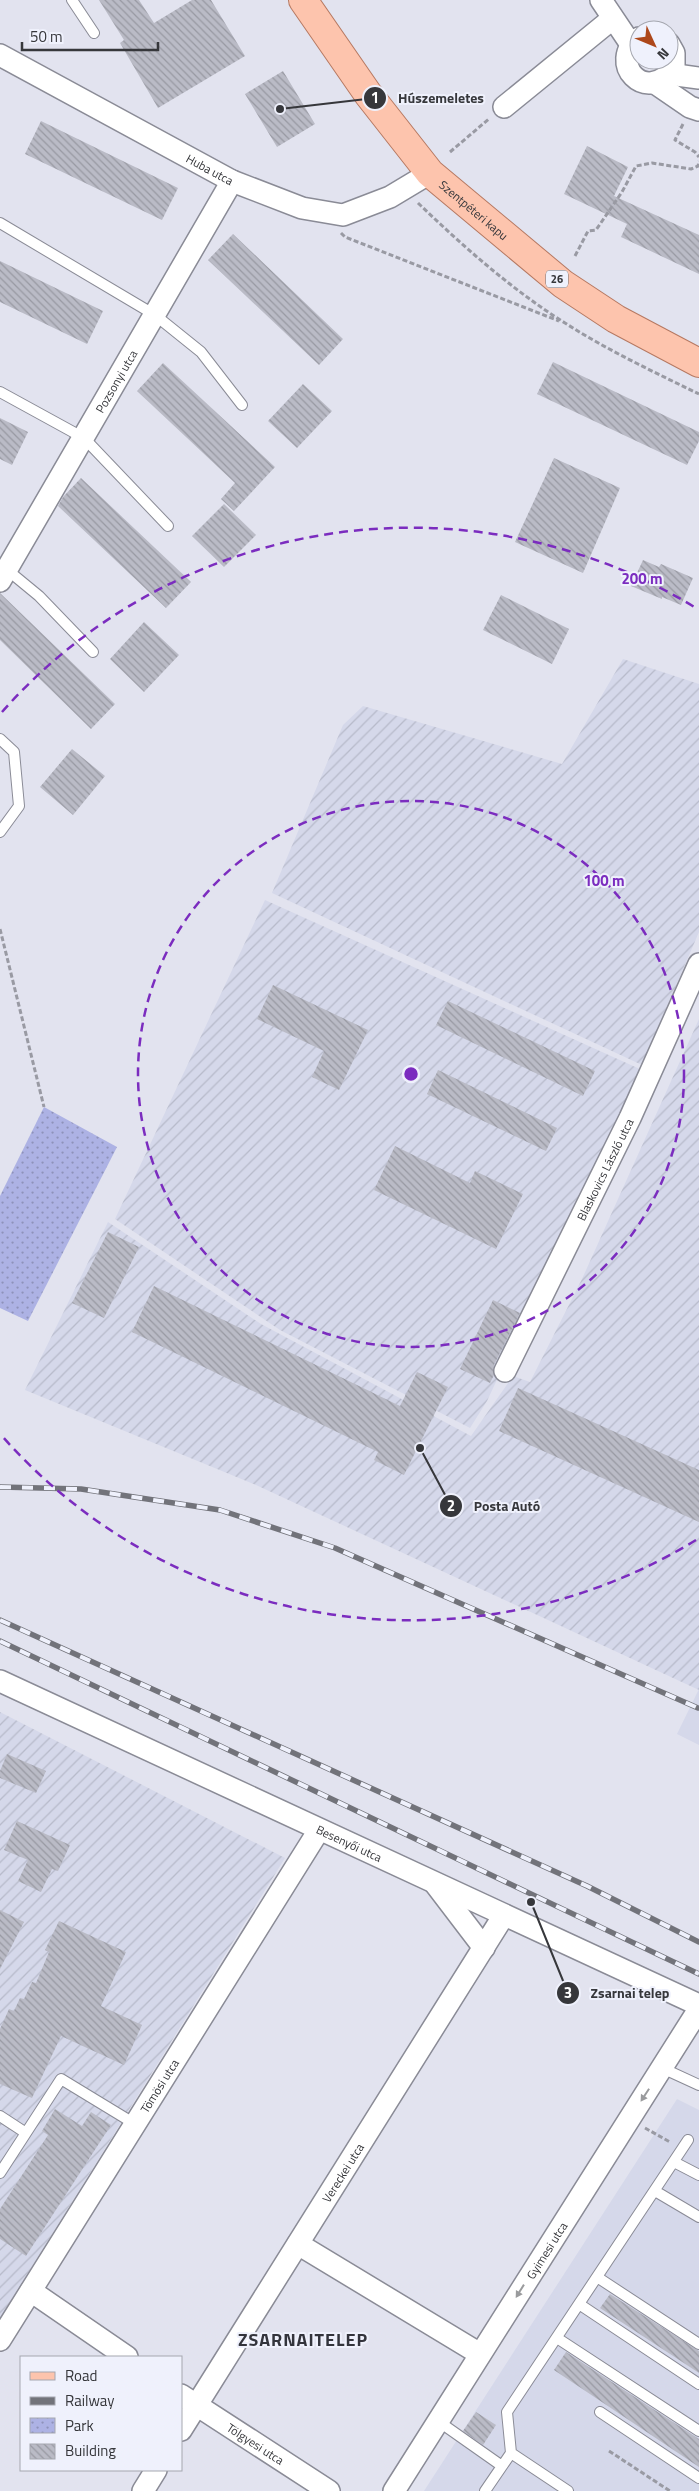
<svg xmlns="http://www.w3.org/2000/svg" width="699" height="2491" viewBox="0 0 699 2491" font-family="'Titillium Web',sans-serif">
<style>
.built{fill:#d5d8ea}
.industrial{fill:url(#industrial-furrows)}
.park{fill:url(#park-dots)}
.building{fill:url(#building-back-hatch)}
.lines{fill:none;stroke-linecap:round;stroke-linejoin:round}
.lane-casing{stroke:#8a8b96;stroke-width:12}
.street-casing{stroke:#8a8b96;stroke-width:24}
.primary-casing{stroke:#b67962;stroke-width:30}
.path{stroke:#999aa3;stroke-width:3;stroke-dasharray:5 2.5;stroke-linecap:butt}
.lane{stroke:#fff;stroke-width:10}
.street{stroke:#fff;stroke-width:21}
.primary{stroke:#fdc4ad;stroke-width:28}
.rail-casing{stroke:#72737a;stroke-width:5.5}
.rail{stroke:#eff1fc;stroke-width:4;stroke-dasharray:11;stroke-linecap:butt}
.oneway{fill:#9a9b9d}
.ring{fill:none;stroke:#7b2cbf;stroke-width:2.5;stroke-dasharray:9 6}
.labels{text-anchor:middle;dominant-baseline:central;stroke-width:4;stroke-linejoin:round;paint-order:stroke}
.shield{fill:#eff1fc;stroke:#6e6f75;stroke-width:1}
.shield-label{font-size:11px;font-weight:bold;fill:#36373b}
.street-label{font-size:12px;fill:#36373b;stroke:#eff1fc}
.district-label{font-size:18px;font-weight:bold;letter-spacing:1px;fill:#33343c;stroke:#eff1fc}
.centre{fill:#7b2cbf;stroke:#eff1fc;stroke-width:2.5}
.ring-label{font-size:15px;text-anchor:middle;font-weight:bold;fill:#7b2cbf;stroke:#eff1fc;stroke-width:4;stroke-linejoin:round;paint-order:stroke}
.leader{fill:none;stroke:#36373b;stroke-width:2}
.callout-dot{fill:#36373b;stroke:#eff1fc;stroke-width:2}
.mark-label{font-size:15px;text-anchor:middle;font-weight:bold;fill:#fff}
.callout-label{font-size:14px;text-anchor:middle;font-weight:bold;fill:#36373b;stroke:#eff1fc;stroke-width:4;stroke-linejoin:round;paint-order:stroke}
</style>
<defs>
<pattern id="industrial-furrows" width="10" height="10" patternUnits="userSpaceOnUse" patternTransform="scale(1.25)"><rect width="10" height="10" fill="#d5d8ea"/><path d="M-1 1l2-2M0 10L10 0M9 11l2-2" fill="none" stroke="#b7baca"/></pattern>
<pattern id="park-dots" width="8" height="8" patternUnits="userSpaceOnUse" patternTransform="scale(1.25)"><rect width="8" height="8" fill="#adb2e4"/><path d="M2 2h.1M6 6h.1" fill="none" stroke="#8e92ba" stroke-width="1.8" stroke-linecap="round"/></pattern>
<pattern id="building-back-hatch" width="6" height="6" patternUnits="userSpaceOnUse" patternTransform="scale(1.25)"><rect width="6" height="6" fill="#babbc6"/><path d="M-1 5l2 2M0 0l6 6M5-1l2 2" fill="none" stroke="#9899a2"/></pattern>
</defs>
<rect width="100%" height="100%" fill="#e2e3ef"/>
<!-- built -->
<path class="built" d="M699,1689V1745L677,1734Z
M677,2099L699,2110V2491H424Z"/>
<!-- industrial -->
<path class="industrial" d="M623,659L699,684V932L642,1065L272,893L343,725L363,706L562,764Z
M265,900L642,1070L487,1401L470,1428L280,1330L115,1219Z
M699,1019V1690L256,1485L25,1390L108,1222L261,1324L471,1436L513,1376L530,1382L582,1279Z
M0,1712L285,1858L0,2318Z"/>
<!-- park -->
<path class="park" d="M44,1107L117,1147L28,1321L0,1308V1196Z"/>
<!-- building -->
<path class="building" d="M99,0H139L154,23L192,0H211L245,56L158,108L120,43L124,40Z
M283,71L315,124L277,147L245,94Z
M41,121L178,188L162,220L25,154Z
M587,146L628,167L614,196L699,235V274L621,237L627,224L564,194Z
M233,234L343,339L319,365L208,260Z
M0,261L103,311L87,344L0,302Z
M553,362L699,432V441L687,465L537,394Z
M163,363L275,467L234,511L221,499L235,483L137,391Z
M303,384L332,411L297,448L268,421Z
M0,418L28,432L12,465L0,459Z
M554,458L620,488L583,573L515,542Z
M81,478L191,582L166,608L58,506L63,497Z
M224,504L256,535L224,567L192,536Z
M643,560L659,567L661,564L693,578L681,605L662,597V599L631,586Z
M0,593L115,704L91,729L0,640Z
M501,595L569,629L552,664L483,630Z
M144,622L179,655L144,692L110,659Z
M72,749L105,776L73,815L40,787Z
M273,985L368,1030L339,1090L312,1077L324,1051L257,1019Z
M448,1001L595,1071L583,1096L436,1025Z
M438,1070L557,1128L546,1151L427,1094Z
M395,1146L470,1183L475,1171L523,1194L496,1249L374,1190Z
M108,1232L139,1247L104,1318L72,1303Z
M154,1286L400,1406L417,1372L448,1387L404,1475L374,1460L378,1452L132,1332Z
M493,1300L520,1313L494,1365V1375L490,1383L460,1369Z
M518,1388L699,1470V1522L499,1431Z
M7,1754L46,1771L36,1793L0,1778V1771Z
M17,1821L70,1845L58,1871L52,1869L41,1892L18,1881L28,1860L4,1850Z
M0,1910L24,1922L0,1969Z
M59,1921L126,1952L101,2006L142,2025L124,2065L61,2036L32,2098L0,2084V2029L9,2009L14,2011L20,1998L24,1999L32,1982L36,1983L49,1952L45,1950Z
M55,2109L82,2126L91,2112L111,2125L26,2256L0,2239V2209L48,2135L42,2131Z
M610,2294L699,2351V2373L600,2308Z
M566,2352L699,2439V2467L554,2370Z
M476,2412L496,2425L483,2445L463,2431Z"/>
<g class="lines">
<defs>
<path id="lane" d="M72,0L94,33
M0,223L155,315L201,352L242,405
M0,392L84,438L168,526
M5,568L39,596L93,652
M0,739L14,752L19,806L0,832
M662,2068L699,2085
M0,2116L26,2133
M674,2162L699,2175
M0,2173L61,2079L135,2124
M655,2191L699,2217
M597,2277L699,2344
M579,2304L699,2384
M557,2338L699,2431
M600,2412L699,2478
M438,2421L502,2466
M511,2453L568,2491
M485,2491L511,2453L507,2412L688,2140"/>
<g id="street">
<path d="M601,0L632,46"/>
<path d="M639,38C607,62 645,106 674,68V53L669,44"/>
<path id="s1" d="M0,55L232,181L302,208L343,215L390,197L430,173"/>
<path d="M669,74L699,78"/>
<path d="M655,83L690,107L699,110"/>
<path d="M504,107L612,19"/>
<path id="s2" d="M0,581L232,181"/>
<path id="s3" d="M505,1371L630,1118L699,964"/>
<path id="s4" d="M0,1681L699,2005"/>
<path d="M436,1885L484,1948"/>
<path d="M298,2244L480,2354"/>
<path d="M31,2291L127,2357"/>
<path id="s5" d="M0,2340L319,1830"/>
<path id="s6" d="M181,2395L329,2491"/>
<path id="s7" d="M181,2430L504,1915"/>
<path d="M143,2491L156,2470"/>
<path id="s8" d="M394,2491L699,2009"/>
</g>
<g id="primary">
<path id="s9" d="M303,0L368,94L430,173L563,284L616,319L699,363"/>
</g>
</defs>
<!-- lane casing -->
<use href="#lane" class="lane-casing"/>
<!-- street casing -->
<use href="#street" class="street-casing"/>
<!-- primary casing -->
<use href="#primary" class="primary-casing"/>
<!-- path -->
<path class="path" d="M683,124L675,140L695,152L699,157
M450,152L490,118
M418,203C464,247 511,289 565,323C607,350 654,372 699,394
M341,233L345,237L559,321
M575,256L588,231L596,230L622,192L636,166L652,163L691,169L698,166L699,161
M0,929L44,1107
M645,2128L670,2142
M609,2451L670,2491"/>
<!-- lane -->
<use href="#lane" class="lane"/>
<!-- street -->
<use href="#street" class="street"/>
<!-- primary -->
<use href="#primary" class="primary"/>
<defs>
<path id="rail" d="M0,1487L81,1489L220,1510L335,1548L698,1708
M0,1620L587,1886L699,1942
M0,1641L699,1974"/>
</defs>
<!-- rail casing -->
<use href="#rail" class="rail-casing"/>
<!-- rail -->
<use href="#rail" class="rail"/>
</g>
<!-- one-way arrows -->
<defs><path id="oneway-solid" d="M-6-.8H1V-3.2L6.5 0L1 3.2V.8H-6Z" transform="scale(1.25)"/></defs>
<g class="oneway">
<use href="#oneway-solid" transform="translate(645 2095) rotate(123)"/>
<use href="#oneway-solid" transform="translate(520 2291) rotate(122)"/>
</g>
<!-- distance rings -->
<g class="ring">
<circle cx="411" cy="1074" r="273"/>
<path d="M696 1540A546 546 0 0 1 2 1436M2 712A546 546 0 0 1 696 608"/>
</g>
<g class="labels">
<!-- shield labels -->
<rect class="shield" x="546" y="270.5" width="22" height="17" rx="4"/>
<g class="shield-label">
<text x="557" y="279">26</text>
</g>
<!-- street labels -->
<g class="street-label">
<text stroke="none"><textPath href="#s1" startOffset="239">Huba utca</textPath></text>
<text stroke="none"><textPath href="#s9" startOffset="272">Szentpéteri kapu</textPath></text>
<text stroke="none"><textPath href="#s2" startOffset="231">Pozsonyi utca</textPath></text>
<text stroke="none"><textPath href="#s3" startOffset="225">Blaskovics László utca</textPath></text>
<text stroke="none"><textPath href="#s4" startOffset="385">Besenyői utca</textPath></text>
<text stroke="none"><textPath href="#s5" startOffset="300">Tömösi utca</textPath></text>
<text stroke="none"><textPath href="#s7" startOffset="304">Vereckei utca</textPath></text>
<text stroke="none"><textPath href="#s8" startOffset="285">Gyimesi utca</textPath></text>
<text stroke="none"><textPath href="#s6" startOffset="89">Tölgyesi utca</textPath></text>
</g>
<!-- district labels -->
<g class="district-label">
<text x="303" y="2339">ZSARNAITELEP</text>
</g>
</g>
<circle cx="411" cy="1074" r="8" class="centre"/>
<g class="ring-label">
<text x="642" y="584">200 m</text>
<text x="604" y="886">100 m</text>
</g>
<!-- callouts -->
<path class="leader" d="M280 109L375 98M420 1448L451 1506M531 1902L568 1993"/>
<g class="callout-dot">
<circle cx="280" cy="109" r="5"/>
<circle cx="420" cy="1448" r="5"/>
<circle cx="531" cy="1902" r="5"/>
<circle cx="375" cy="98" r="12"/>
<circle cx="451" cy="1506" r="12"/>
<circle cx="568" cy="1993" r="12"/>
</g>
<g class="mark-label">
<text x="375" y="103">1</text>
<text x="451" y="1511">2</text>
<text x="568" y="1998">3</text>
</g>
<g class="callout-label">
<text x="441" y="103">Húszemeletes</text>
<text x="507" y="1511">Posta Autó</text>
<text x="630" y="1998">Zsarnai telep</text>
</g>
<!-- legend -->
<rect x="20" y="2356" width="162" height="115" fill="#eff1fc" stroke="#a5a7af"/>
<rect x="30" y="2372" width="25" height="8" fill="#fdc4ad" stroke="#a5a7af"/>
<text x="65" y="2381" font-size="15" fill="#36373b">Road</text>
<rect x="30" y="2397" width="25" height="8" fill="#72737a" stroke="#a5a7af"/>
<text x="65" y="2406" font-size="15" fill="#36373b">Railway</text>
<rect x="30" y="2418" width="25" height="15" fill="url(#park-dots)" stroke="#a5a7af"/>
<text x="65" y="2431" font-size="15" fill="#36373b">Park</text>
<rect x="30" y="2444" width="25" height="15" fill="url(#building-back-hatch)" stroke="#a5a7af"/>
<text x="65" y="2456" font-size="15" fill="#36373b">Building</text>
<!-- north arrow -->
<g transform="translate(654 45) rotate(134)"><circle r="24" fill="#eff1fc" stroke="#a5a7af"/>
<path d="M0-4L9 19L0 12L-9 19Z" fill="#ad471a"/>
<text y="-8" font-size="14" font-weight="bold" text-anchor="middle" fill="#36373b">N</text>
</g>
<!-- scale -->
<path d="M22 42v8h136v-8" fill="none" stroke="#36373b" stroke-width="2.5"/>
<text x="30" y="42" font-size="15" fill="#36373b" stroke="#eff1fc" stroke-width="4" paint-order="stroke">50 m</text>
</svg>
